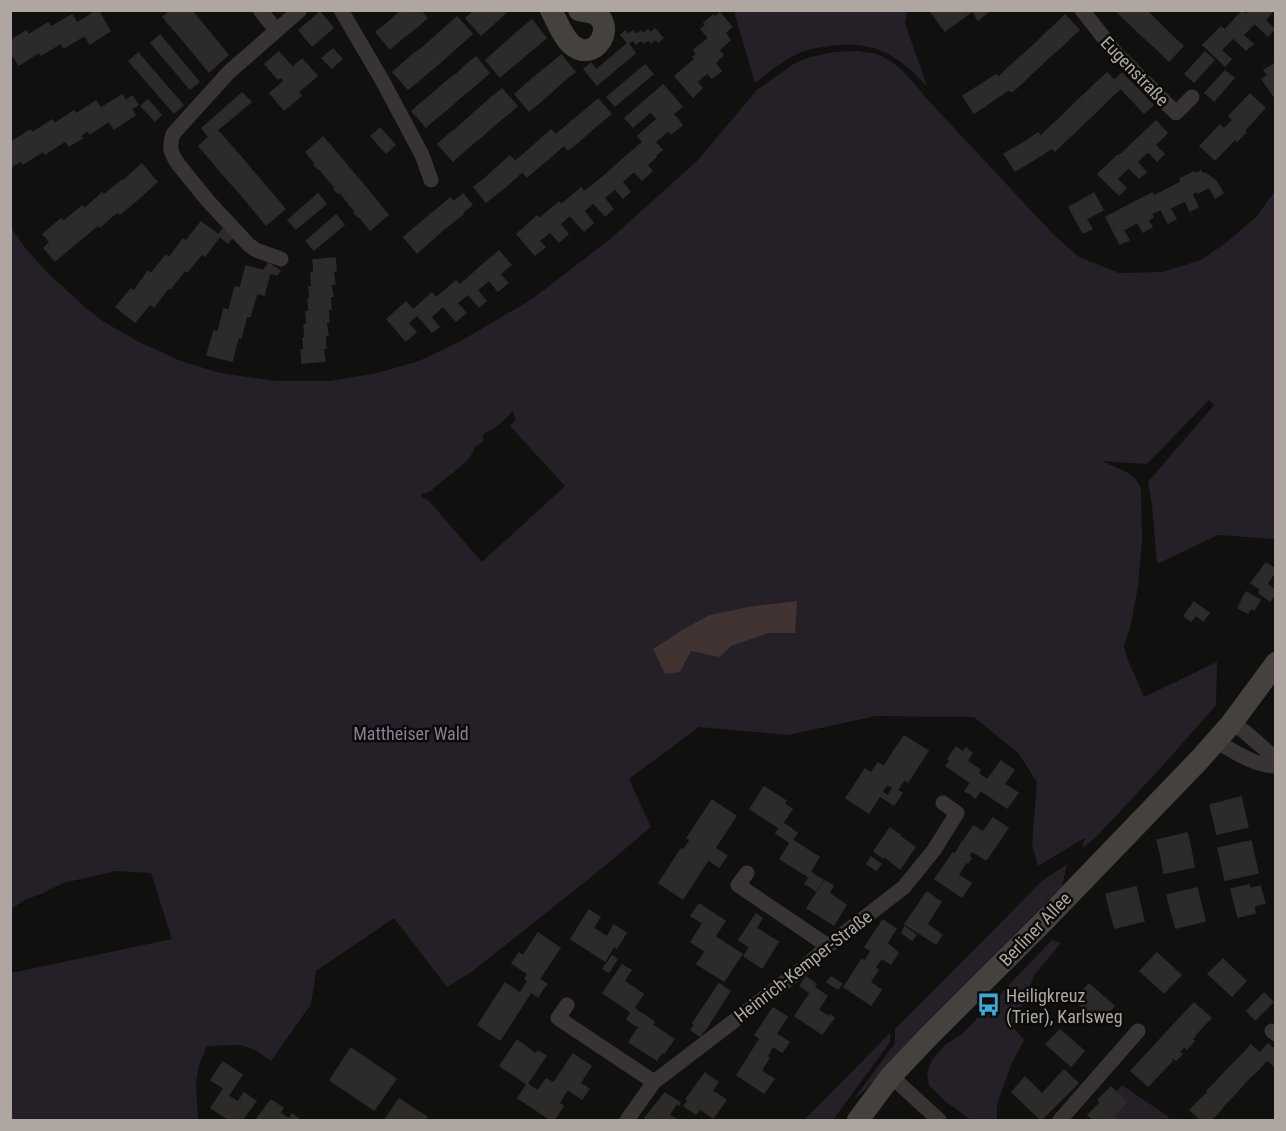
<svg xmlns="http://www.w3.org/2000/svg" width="1286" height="1131" viewBox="0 0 1286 1131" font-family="'Roboto Condensed',sans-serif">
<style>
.green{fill:#252027;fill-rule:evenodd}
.water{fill:#403331}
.building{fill:#2c2b2a;stroke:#2c2b29;stroke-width:1.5}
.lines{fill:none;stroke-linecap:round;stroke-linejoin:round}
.street{stroke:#373433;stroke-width:15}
.secondary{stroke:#44413f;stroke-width:22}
.labels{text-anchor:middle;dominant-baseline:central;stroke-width:5;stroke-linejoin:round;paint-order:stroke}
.street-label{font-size:18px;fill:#afa6a2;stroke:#0b0b0a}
.park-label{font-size:18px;fill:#907a99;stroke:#0b0b0a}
.poi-label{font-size:18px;fill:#afa6a2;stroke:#0b0b0a;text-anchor:start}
</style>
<rect width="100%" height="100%" fill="#10100f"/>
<!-- green -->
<path class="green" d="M734,11H907L905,23L927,86C897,54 874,40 829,46C818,48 807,49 797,54C782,61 768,73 755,83Z
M857,51C863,52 870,52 876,54C897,61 913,81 926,98L1053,234L1079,257L1119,273L1162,272L1201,260L1227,242L1256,217L1275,191V539L1218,535L1157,564L1152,505L1148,482L1214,405L1209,400L1147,464L1102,461C1117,469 1135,471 1141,489L1142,540L1138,586L1131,624L1124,646L1127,658L1144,697L1217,662L1216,705L1157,772L1096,837L1082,848L1085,838L1081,840L1038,866L1032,844L1037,782L1018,753L974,717L876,716L788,735L699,727L629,779L651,827L595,874L470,973L447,987L394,918L316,971L311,1004L271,1061L257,1051L241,1045L207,1046L199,1065L196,1082L198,1120H11V973L172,939L151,873L116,871L63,883L39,895L26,899L11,909L10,226L26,249L48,273L87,309L104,322L139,342L181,361L220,373L276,381H331L377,373L419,361L461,341L532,299L609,240L697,161L757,90L795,63L810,57L834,52ZM512,411L516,419L510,426L565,486L482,562L429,501L422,497L421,494L427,493L432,490C443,479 472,462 475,447L483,442L484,438L482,436C486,431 490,431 494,428C501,423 507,419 512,411Z
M1067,864L1062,886L935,1016L864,1091L853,1100L895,1043V1029L1042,881Z
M1052,940L1061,943L1035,974L1013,1027L1024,1040L1011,1065L997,1104V1120H971L944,1100L929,1085L927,1074L932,1060L945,1045L963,1033Z
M890,1033V1042L833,1120H804Z
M1122,1085L1169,1117L1166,1120H1113L1115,1117L1114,1115L1127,1102L1116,1091Z"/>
<!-- water -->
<path class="water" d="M797,601L795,633H768L731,646L720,657L691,651L680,672L665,674L653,649L684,629L710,615L748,607Z"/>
<!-- building -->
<path class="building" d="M98,10L110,31L90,44L77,23Z
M171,10H191L206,28L186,44L163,17Z
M402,10H404L418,26L408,34L394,17Z
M404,10H420L427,18L418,26Z
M475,10L490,27L481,35L466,18Z
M475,10H492L499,19L490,27Z
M492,10H508V11L499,19Z
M972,10V11L945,31L930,11Z
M972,10H991L978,20Z
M1120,10H1140L1128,22L1118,13Z
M1140,10H1146L1153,17L1138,32L1128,22Z
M1250,10H1274L1265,20L1274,29L1268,36L1246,15Z
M1242,11L1255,23L1243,35L1253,44L1246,50L1225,30Z
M320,12L333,28L312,46L299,30Z
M720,13L732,27L725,33L730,40L719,50L701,29L706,25L704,23L713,15L715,17Z
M72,15L85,35L64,48L51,27Z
M1065,15L1079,30L1069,39L1056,24Z
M394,17L408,34L399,41L385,25Z
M457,17L472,34L463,42L448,25Z
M1153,17L1163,27L1149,42L1138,32Z
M532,20L546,38L537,46L522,28Z
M48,23L61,43L41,55L28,35Z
M1056,24L1069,39L1060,48L1046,33Z
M385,25L399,41L390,49L376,32Z
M448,25L463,42L454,50L439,33Z
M1163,27L1173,37L1159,51L1149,42Z
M1221,27L1233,38L1221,50L1231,59L1225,66L1203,45Z
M206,28L228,55L209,72L186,44Z
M522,28L537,46L528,53L513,36Z
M655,29L663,38L658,42L650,33Z
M648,30L656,39L651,43L643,34Z
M26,31L39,52L19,65L10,51V41Z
M625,31L633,40L628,43L621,35Z
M633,31L641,40L636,44L628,34Z
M641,31L648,40L644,43L636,35Z
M439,33L454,50L445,58L430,41Z
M1046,33L1060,48L1050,56L1037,42Z
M160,35L199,82L190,89L151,43Z
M513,36L528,53L519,61L504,44Z
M1173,37L1183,46L1169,61L1159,51Z
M709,38L723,55L715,63L721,71L712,78L693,57L697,54L694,50Z
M430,41L445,58L436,66L421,49Z
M1037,42L1050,56L1041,65L1027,51Z
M628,43L635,53L597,85L584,69L591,63L596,70Z
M504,44L519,61L509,69L495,52Z
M333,49L342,59L332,68L322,58Z
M421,49L436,66L426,74L411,56Z
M1027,51L1041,65L1031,74L1018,59Z
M279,52L292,67L278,79L265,64Z
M495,52L509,69L500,77L486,60Z
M1205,52L1214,60L1194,82L1185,74Z
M138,53L183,105L174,113L129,61Z
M561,55L575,72L566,79L552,63Z
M411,56L426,74L417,82L402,64Z
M476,57L489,73L480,81L466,65Z
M302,59L317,76L298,92L301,96L284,110L270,93L284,81L281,77Z
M695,59L707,73L697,82L702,88L693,97L675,76Z
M1018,59L1031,74L1022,83L1008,68Z
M552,63L566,79L557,87L543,70Z
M1276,63V98H1275L1262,79L1268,75L1264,70Z
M402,64L417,82L408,89L393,72Z
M466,65L480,81L471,89L458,73Z
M645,65L653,74L615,106L607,97Z
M1008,68L1022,83L1012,92L999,77Z
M543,70L557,87L548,95L533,78Z
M1225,71L1234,78L1214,101L1205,93Z
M458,73L471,89L462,96L448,80Z
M1107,73L1121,88L1111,97L1097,82Z
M1122,73L1153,105L1144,113L1114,81Z
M996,75L1010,89L996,98L985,82Z
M533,78L548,95L539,103L524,86Z
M448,80L462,96L453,104L439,88Z
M985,82L996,98L985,106L974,89Z
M1097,82L1111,97L1102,106L1088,91Z
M663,85L671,94L633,127L625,118Z
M524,86L539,103L529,111L515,94Z
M439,88L453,104L444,112L430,96Z
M502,89L517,106L508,114L493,96Z
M974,89L985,106L974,113L963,96Z
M1088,91L1102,106L1093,115L1078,100Z
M242,93L251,102L209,137L202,128Z
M671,94L682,107L673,114L682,125L671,134L651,112Z
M1250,94L1265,108L1244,131L1229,116Z
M122,95L135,115L114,129L101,108Z
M132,96L138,105L131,109L126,101Z
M430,96L444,112L435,119L421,103Z
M493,96L508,114L499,121L484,104Z
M598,99L611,114L595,127L582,113Z
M148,100L161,115L155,121L141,106Z
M1078,100L1093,115L1083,124L1069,109Z
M96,101L109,121L90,134L76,114Z
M421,103L435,119L426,127L412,111Z
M484,104L499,121L490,129L475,112Z
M1069,109L1083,124L1074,133L1060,118Z
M74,111L87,131L80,136L82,138L69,146L54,124Z
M475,112L490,129L481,137L466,120Z
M582,113L595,127L586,135L573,120Z
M1060,118L1074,133L1064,142L1050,127Z
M657,119L668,131L655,142L662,150L655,156L638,136Z
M52,120L65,141L45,154L32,133Z
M466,120L481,137L471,145L457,128Z
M573,120L586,135L577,143L564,128Z
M1233,120L1246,132L1242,136L1229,124Z
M1156,121L1167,133L1155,145L1164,154L1157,161L1137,139Z
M1229,124L1242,136L1237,141L1224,129Z
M1220,125L1235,139L1215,160L1200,146Z
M1050,127L1064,142L1055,151L1041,136Z
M380,128L395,145L386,153L371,136Z
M457,128L471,145L462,153L447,136Z
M564,128L577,143L568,150L555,135Z
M30,130L43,151L23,164L10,143Z
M217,130L240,156L221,172L199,146Z
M551,130L564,145L555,153L542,138Z
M1038,133L1052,148L1038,157L1028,140Z
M447,136L462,153L453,161L438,144Z
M323,137L345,163L327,178L319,168L318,169L314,165L316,164L306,152Z
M542,138L555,153L546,161L533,146Z
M1137,139L1148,151L1137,162L1146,172L1139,178L1118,157Z
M1028,140L1038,157L1027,164L1016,147Z
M643,142L656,157L647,165L652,171L642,180L623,159Z
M10,144L21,161L10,167Z
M533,146L546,161L536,169L524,154Z
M1016,147L1027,164L1015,171L1004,154Z
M524,154L536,169L527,177L514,162Z
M1118,155L1129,167L1117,179L1126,188L1119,195L1098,174Z
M240,156L262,182L244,198L221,172Z
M510,156L523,171L514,179L501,164Z
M623,159L634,171L622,182L630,192L623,198L604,176Z
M345,163L367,189L349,204L340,192L338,193L334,189L336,188L327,178Z
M142,164L157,182L138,199L123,181Z
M501,164L514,179L505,187L492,172Z
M1201,171L1210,187L1198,193L1197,191L1192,194L1198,207L1190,211L1177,184L1181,182L1180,179L1194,172L1195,174Z
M492,172L505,187L495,195L483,180Z
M1205,173L1216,181L1223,193L1215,198L1202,174Z
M604,176L615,189L604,198L613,209L605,216L584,192Z
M122,180L138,199L120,214L104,195Z
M483,180L495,195L486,202L474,187Z
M262,182L285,209L266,225L244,198Z
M1177,184L1185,201L1170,208L1176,219L1168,223L1154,196Z
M581,188L593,203L584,211L593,223L584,231L561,205Z
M367,189L388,215L370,230L359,216L358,217L354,213L356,212L349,204Z
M102,193L118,211L100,227L84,209Z
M1094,193L1103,210L1086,219L1092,229L1083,233L1069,207Z
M1152,193L1161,209L1151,214L1153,217L1148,220L1152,227L1143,232L1129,205Z
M318,194L326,204L296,229L288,220Z
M463,194L472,205L462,213L453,202Z
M450,198L463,214L454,221L441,206Z
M559,202L570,215L560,224L568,234L559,242L539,219Z
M1129,205L1138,222L1123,230L1129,240L1120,244L1106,217Z
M82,206L98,225L80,240L64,221Z
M441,206L454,221L444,229L431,214Z
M431,214L444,229L435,237L422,222Z
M336,215L344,225L314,250L306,241Z
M537,216L550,232L539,241L545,247L535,255L517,234Z
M61,219L80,240L55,261L44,248L50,242L43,234Z
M201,222L220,236L205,256L186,241Z
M422,222L435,237L426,245L413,229Z
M223,229L233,237L228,243L218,235Z
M413,229L426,245L417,253L404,237Z
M183,239L202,254L187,272L169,258Z
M499,251L511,265L500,274L508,283L498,291L479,268Z
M166,255L185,270L170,289L151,274Z
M335,258L336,271L314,273L313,260Z
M269,263L280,271L277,275L263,271Z
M246,266L270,272L264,295L240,289Z
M479,268L489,280L477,290L486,301L479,307L460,285Z
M148,271L169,287L154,307L134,291Z
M333,271L335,284L312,286L311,273Z
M456,281L468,294L457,303L466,313L456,321L436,298Z
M331,284L333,296L310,299L309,287Z
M235,287L257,293L250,316L229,310Z
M131,289L150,304L135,322L116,307Z
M432,293L443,306L431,317L439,327L432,332L413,310Z
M330,297L331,309L309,311L308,299Z
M406,302L417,315L408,323L416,332L406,341L387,319Z
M224,309L247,315L241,338L218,332Z
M328,309L329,322L307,324L306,312Z
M326,322L328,335L305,337L304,325Z
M214,331L238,338L232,361L207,355Z
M325,335L326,348L304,350L303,338Z
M323,348L325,361L302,363L301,350Z
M1266,563L1276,570L1267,584L1276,591V593L1270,601L1259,593L1261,590L1251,583Z
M1246,592L1260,600L1254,610L1251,608L1248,613L1238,608Z
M1194,602L1209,613L1203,621L1196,615L1191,621L1184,616Z
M904,736L928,751L908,782L884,766Z
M956,747L963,752L966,748L972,753L967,761L980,770L971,783L946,766L950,761L948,759Z
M1001,761L1014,770L1004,784L1018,793L1007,808L980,790Z
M878,763L904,780L897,790L887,784L869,813L846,798L865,769L871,773Z
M978,773L983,777L971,794L965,791Z
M983,777L988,780L975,798L971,794Z
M764,787L786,801L784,804L792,809L779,828L750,809Z
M893,788L902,793L894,805L880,796L882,792L888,796Z
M1241,797L1248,827L1217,834L1210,805Z
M712,800L736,816L715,848L708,844L705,849L687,838Z
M993,818L1008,828L986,860L961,844L974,826L983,832Z
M783,823L792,829L785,839L776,833Z
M890,828L900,835L899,836L915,847L900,869L884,856L883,858L874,851Z
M792,830L797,833L790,843L785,839Z
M1187,833L1191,850L1161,856L1157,840Z
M690,840L705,849L701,855L708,860L683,899L659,883L681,849L684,850Z
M792,840L819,857L810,872L812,873L809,877L780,859Z
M1251,841L1258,873L1225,880L1218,848Z
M708,844L727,856L723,861L705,849Z
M961,844L972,851L968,856L958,849Z
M705,849L723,861L719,867L701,855Z
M958,849L971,858L968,863L955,854Z
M1191,850L1194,867L1164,873L1161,856Z
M953,853L966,862L958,875L971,883L962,897L935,879Z
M871,857L881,864L876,870L867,864Z
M812,873L817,877L811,887L805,884Z
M817,877L823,880L816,891L811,887Z
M825,881L833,886L829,893L846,905L834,925L807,908Z
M1249,885L1250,889L1260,886L1265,903L1254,906L1255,913L1238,917L1231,889Z
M1136,887L1140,904L1110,911L1106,894Z
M1197,888L1201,904L1171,911L1167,895Z
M927,892L941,902L927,924L942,935L936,944L905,924Z
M699,904L725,921L705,951L691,942L703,923L691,916Z
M1140,904L1144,921L1115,928L1110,911Z
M1201,904L1205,921L1176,928L1171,911Z
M589,910L600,917L593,928L607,937L614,925L626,933L617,948L614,946L605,961L571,939Z
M756,914L762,918L756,928L778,942L762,968L744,956L750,947L739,940Z
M883,920L896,929L887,943L898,953L891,964L865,947Z
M905,927L916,935L912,940L902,933Z
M538,933L560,948L538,981L512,963L519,953L523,956Z
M715,937L742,954L724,981L697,964Z
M871,951L882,958L878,963L868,956Z
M1157,953L1181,975L1164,993L1140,971Z
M612,956L617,959L609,972L603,969Z
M868,956L878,963L875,968L865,961Z
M862,959L878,970L870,982L881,990L871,1005L844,987Z
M1223,959L1246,981L1232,996L1208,974Z
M622,965L631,970L624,981L643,994L631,1012L603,993Z
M528,974L538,981L539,979L547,984L542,990L525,979Z
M806,977L816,984L810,993L800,986Z
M831,977L842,984L838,989L827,982Z
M528,981L542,990L538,997L524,987Z
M505,983L520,993L524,987L531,992L506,1031L484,1016Z
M719,984L730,991L705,1030L693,1023Z
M1089,984L1114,1006L1100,1023L1074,1000Z
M814,987L827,996L818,1010L829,1017L830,1015L834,1018L822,1034L795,1016Z
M1264,993L1273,1002L1255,1020L1247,1011Z
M1194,1003L1211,1018L1194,1036L1178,1020Z
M634,1008L639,1012L632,1023L627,1019Z
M773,1008L787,1017L776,1034L789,1042L782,1052L755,1035Z
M639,1012L646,1016L639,1027L632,1023Z
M484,1016L506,1031L500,1040L478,1025Z
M646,1016L654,1022L652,1025L674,1039L664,1053L662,1052L657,1060L629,1042Z
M1178,1020L1195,1036L1192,1039L1194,1041L1187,1049L1185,1046L1179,1052L1182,1054L1176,1060L1173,1058L1171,1060L1155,1045Z
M695,1024L704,1030L700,1036L691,1030Z
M1060,1030L1084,1051L1071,1066L1046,1044Z
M761,1038L773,1046L770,1051L757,1043Z
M517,1040L536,1054L538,1051L546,1056L527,1084L500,1066Z
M757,1043L770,1051L767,1057L754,1048Z
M1268,1044L1276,1051L1275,1067L1260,1053Z
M1155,1045L1172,1061L1148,1086L1131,1071Z
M1251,1045L1267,1060L1258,1070L1242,1055Z
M351,1048L396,1079L374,1110L330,1080Z
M754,1048L769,1058L761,1071L774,1079L764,1093L737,1075Z
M573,1054L591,1066L580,1083L589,1089L582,1099L555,1081Z
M1242,1055L1258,1070L1249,1078L1234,1063Z
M223,1062L242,1075L228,1096L238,1102L244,1093L256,1101L242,1120H230L211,1108L224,1088L211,1080Z
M1234,1063L1249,1078L1241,1087L1225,1072Z
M1064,1070L1078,1083L1041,1120L1012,1092L1025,1077L1042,1094Z
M1225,1072L1241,1087L1232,1097L1216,1082Z
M705,1073L718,1082L712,1091L726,1100L713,1118L686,1099Z
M546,1079L554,1083L555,1081L568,1089L559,1103L563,1106L554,1120H551L518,1098L527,1084L538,1091Z
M1216,1082L1232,1097L1223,1106L1207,1091Z
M1111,1087L1127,1102L1114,1115L1098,1100Z
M1208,1092L1223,1107L1215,1116L1199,1101Z
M665,1093L680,1103L679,1105L677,1103L669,1115L677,1120H649L645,1118Z
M399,1099L427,1117L425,1120H385Z
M271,1100L283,1108L280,1113L289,1119L292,1114L300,1120H256Z
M688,1101L700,1109L696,1114L684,1106Z
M1199,1101L1215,1116L1210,1120H1201L1190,1110Z
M1101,1102L1115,1117L1113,1120H1094L1088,1115Z"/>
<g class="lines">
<!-- street -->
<path class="street" d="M260,10L276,30
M341,10L382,80L422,155L431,180
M1082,10L1115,52L1176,113L1192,97
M281,259L256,250L249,245L208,201L178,164C170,152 169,148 173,134L229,72L300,10
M1231,724L1244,731L1276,759
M1216,741C1235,752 1253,765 1276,766
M747,873L738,885L828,946
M567,1005L558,1018L654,1082
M1272,1031L1276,1034
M891,1076L939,1120
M627,1120L654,1082L802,969L828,946L904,887L934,850L957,813L943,803
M1060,1120L1138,1031"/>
<!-- secondary -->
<path class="secondary" d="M551,10C557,21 562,36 571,44C596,66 618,23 593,13C589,12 583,11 579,10
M858,1120L891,1076L928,1037L1046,919L1200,759L1231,724L1276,663"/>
</g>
<!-- icons -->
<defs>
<symbol id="bus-bare" viewBox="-9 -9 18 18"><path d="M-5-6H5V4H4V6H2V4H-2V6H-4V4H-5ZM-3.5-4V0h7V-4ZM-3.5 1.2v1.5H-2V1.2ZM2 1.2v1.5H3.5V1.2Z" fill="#3cabdb" stroke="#0b0b0a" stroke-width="2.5" paint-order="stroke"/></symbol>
</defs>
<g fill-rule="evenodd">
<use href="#bus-bare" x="972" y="988" width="33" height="33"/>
</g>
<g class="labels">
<!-- street labels -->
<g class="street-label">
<text transform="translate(1135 71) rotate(46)">Eugenstraße</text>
<text transform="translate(1035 929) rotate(-46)">Berliner Allee</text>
<text transform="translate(803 966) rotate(-38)">Heinrich-Kemper-Straße</text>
</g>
<!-- park labels -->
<g class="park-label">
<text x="411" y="733">Mattheiser Wald</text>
</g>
<!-- poi labels -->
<g class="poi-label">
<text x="1006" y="995">Heiligkreuz<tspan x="1006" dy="21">(Trier), Karlsweg</tspan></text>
</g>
</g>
<!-- border -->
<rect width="1286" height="1131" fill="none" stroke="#afa6a2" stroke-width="24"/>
</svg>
